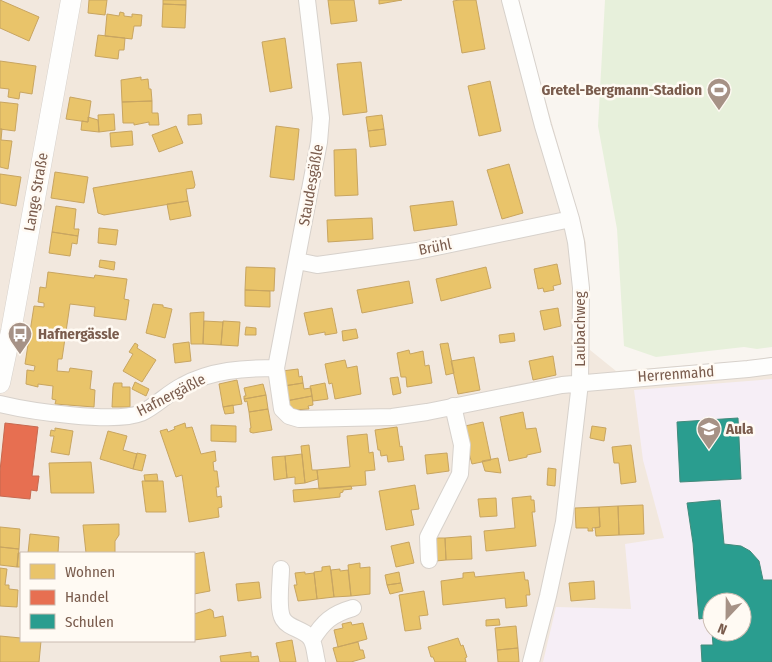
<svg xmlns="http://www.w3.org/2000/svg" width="772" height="662" viewBox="0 0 772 662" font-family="'Fira Sans Condensed',sans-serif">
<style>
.residential{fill:#f2e8de;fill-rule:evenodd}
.education{fill:#f6eef6;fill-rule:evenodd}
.green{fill:#e7f0db}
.homes{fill:#e9c46a;stroke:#c8a561}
.shops{fill:#e76f51;stroke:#c66950}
.schools{fill:#2a9d8f;stroke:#428a7b}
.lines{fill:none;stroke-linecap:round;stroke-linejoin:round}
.minor-casing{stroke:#d7d1cb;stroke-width:18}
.tertiary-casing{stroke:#d7d1cb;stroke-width:21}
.minor{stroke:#fefefd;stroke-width:16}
.tertiary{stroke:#fefefd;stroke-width:20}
.labels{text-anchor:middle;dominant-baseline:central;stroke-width:5;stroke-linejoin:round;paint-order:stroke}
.poi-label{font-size:15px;font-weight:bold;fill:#7a5c4d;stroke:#fffaf3;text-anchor:start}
.street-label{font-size:15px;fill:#7a5c4d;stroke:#fffaf3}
</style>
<rect width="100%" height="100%" fill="#f9f5f0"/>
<!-- residential -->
<path class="residential" d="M0,0H517L586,243L590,350L616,371L744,361L772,357V662H0ZM21,553H194V641H21ZM712,602H742V632H712Z"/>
<!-- education -->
<path class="education" d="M772,379V662H543L556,607L631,609L625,544L664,538L643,460L634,390ZM712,602H742V632H712Z"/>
<!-- green -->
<path class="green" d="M605,0H772V347L757,349L744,347L656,357L624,346L617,229L598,126Z"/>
<!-- homes -->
<path class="homes" d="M0,0L39,17L29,41L0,28Z
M89,0H107L105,15L88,13Z
M163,0H186V5L163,4Z
M328,0H354L357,21L331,24Z
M379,0H402L379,4Z
M460,0H476L485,49L462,53L453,1Z
M163,4L186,5L185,28L162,27Z
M120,12L124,13V16L132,17V14L142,15L141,26H134L132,39L105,36L107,14L119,16Z
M98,35L125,38L124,50H119L118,59L95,56Z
M285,38L292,88L270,92L262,42Z
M0,61L36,66L32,94L20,92L19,99L8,97L9,89L0,88Z
M361,62L367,112L343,115L337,64Z
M141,77V80L148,79L149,89H151L152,101L122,102L121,80Z
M490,81L501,131L479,136L468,86Z
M70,97L91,101L88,122L66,119Z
M152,101V113H158L159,125H149V122L134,125V123H123L122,102Z
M0,102L18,104L15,131L0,129Z
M114,114L115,130L99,132L98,115Z
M201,114L202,124L188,125V115Z
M382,115L384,129L368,131L366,117Z
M88,117L98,120L99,132L81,130L82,121L88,122Z
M176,126L183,143L159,152L152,135Z
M276,126L299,129L294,180L270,177Z
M0,129H2L1,140L12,141L8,169L0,167Z
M384,129L386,145L370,147L368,131Z
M132,131L133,145L111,147L110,133Z
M356,149L358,195L335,196L334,150Z
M509,164L523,213L502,219L487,170Z
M192,171L195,185L194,188L186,189L188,201L104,215L98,213L93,188Z
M55,172L88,177L84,203L51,198Z
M0,174L21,177L16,206L0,203Z
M188,201L191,216L170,220L167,204Z
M453,201L457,225L414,231L410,206Z
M56,206L76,209L74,229H79L78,236L52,232Z
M372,218L373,239L328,242L327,220Z
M99,228L118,230L116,245L98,243Z
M52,232L78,236L77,244L72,243L70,256L49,253Z
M100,260L115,262L114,270L99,267Z
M557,264L561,284L553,286L554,290L544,292L543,288L538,289L534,269Z
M246,267L275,268L274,291L245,290Z
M486,267L491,288L441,301L436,279Z
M48,272L94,278L95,275L127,279L124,299L129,300L126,320L94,316L95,307L70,304L62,359H58L57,371L69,372L70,368L92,371L90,389L95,390L94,407L55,404L56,400L52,399L53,386L38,384V387L26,384L27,370L34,371L35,366L25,364L34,306L44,307V303L38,302L40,287L46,288Z
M409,281L413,303L362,313L357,290Z
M245,290L270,291V307L245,306Z
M153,304L163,305V307L172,309L165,338L146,333Z
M332,308L337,333L325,335V332L309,335L304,313Z
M558,308L561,326L544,330L540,311Z
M204,312L203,344H191L190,313Z
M204,321L223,322L221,345L203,344Z
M223,321L240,322L238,346L221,345Z
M246,327L256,328V335H245Z
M356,329L358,338L343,341L342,331Z
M514,333L515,341L500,343L499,335Z
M189,342L191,361L175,363L173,344Z
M135,343L138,345L137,348L156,360L142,382L123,371L133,354L129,352Z
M448,343L454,373L446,375L440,344Z
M409,350L410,354L423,351L425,366L429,365L432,383L407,387L406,377H401L397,353Z
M553,356L556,375L533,380L529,361Z
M474,357L480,390L458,394L451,361Z
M345,360L347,368L357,366L361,394L335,399L332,383L329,384L325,364Z
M298,369L299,377L302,376L303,383L284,386L282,371Z
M398,377L401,393L393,395L390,378Z
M237,380L242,404L223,407L219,384Z
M135,382L149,389L146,396L132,389Z
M114,383H122V387H130V407H112L113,387Z
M303,383L304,389L311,388L312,396L286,401L284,386Z
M325,383L328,399L313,401L310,386Z
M263,384L266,395L244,399V396H246L244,388Z
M266,395L268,409L249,412L247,401L245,402L244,399Z
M312,396L313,405L308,406L309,409L293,410L286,401Z
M233,405L234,413L225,414L223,407Z
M268,409L272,430L253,433L250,432V428H251L249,412Z
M523,412L526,429L536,428L541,452L527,455V457L509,461L500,417Z
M483,422L491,460L472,464L466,442L465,426Z
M185,423L186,428L192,427L201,454L215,451L216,461L213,462L214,471H217L219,487H216L217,497L221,496L222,507L218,508L219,517L189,522L182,475L176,477L160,431L167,429L168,432L175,429L174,427Z
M211,425L236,426V442L211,441Z
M592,426L606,428L604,441L590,438Z
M397,427L400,447L402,446L404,460L388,462L387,455L381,456L380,450H378L375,430Z
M55,428L73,431L69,455L51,452L54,436H50L51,430L55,431Z
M108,431L127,436L123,450L137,454L133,469L100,459Z
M367,434L369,453L373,452L375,470L365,471L366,485L319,489L317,470L350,467L347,436Z
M309,445L312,470H317L318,479L305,483L301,446Z
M631,445L636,482L621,484L619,463H614L612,447Z
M137,453L146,455L142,471L133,469Z
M447,453L449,471L427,474L425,455Z
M302,454L305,483L295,484V477L287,478L285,456Z
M285,456L287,478L274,480L272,457Z
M498,458L501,473L485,471L482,461Z
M91,462L94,493H51L49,463Z
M548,468L556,469L555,486L547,485Z
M157,474L158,481H145L144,475Z
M142,481H163L166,512H146Z
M415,485L419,509L411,510L414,525L386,530L379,491Z
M351,486L352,489L343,490V492L340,493V497L294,502L293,490Z
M531,496V500H534L535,512H532L536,546L486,551L484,531L515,528L512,498Z
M496,498L497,516L480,517L478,499Z
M643,505L644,534L619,535L618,506Z
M618,506L619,535L596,536L595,528L600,527L599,507Z
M599,507L600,527L592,528L593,531H588V528H576L575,508Z
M119,524V535L115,541V553H86L83,525Z
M0,527L20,529L19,549L0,547Z
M30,534L59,537L58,553H28Z
M471,536L472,559L446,560L445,538Z
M435,538H445L446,560L436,561Z
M409,542L414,563L396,567L391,546Z
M0,547L19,549L17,567L0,565Z
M204,552L210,591L194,594V554Z
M18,553H23H21V567H17Z
M360,563V568L370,567V594L351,596L348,565Z
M330,566L334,597L317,599L314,572L322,571V567Z
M0,568L7,569L5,585H9V589L18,590L17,607L0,606Z
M340,569V571L348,570L351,596L334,597L331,570Z
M305,572V574L314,573L317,599L298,601L294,585H297L295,573Z
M399,572L401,583L387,585L385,575Z
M474,572L475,577L524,572L525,580H528L530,595H526L527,606L506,608L505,598L443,605L441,581L463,578V573Z
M594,581L595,599L571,601L569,583Z
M259,582L261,598L238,601L236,584Z
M401,583L403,591L390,594L387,585Z
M424,591L428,615L419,616L421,629L405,631L399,595Z
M210,609L213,611L214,618L223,616L226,636L194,640V614Z
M499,619L500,625L486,626V620Z
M351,622L352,625L363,623L367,639L338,647L334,630L343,628L342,624Z
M516,626L518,648L497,650L495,628Z
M0,636L21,638V641H41L39,662H0Z
M458,638L461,646L463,645L467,657L465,658L466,662H435L433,657H431L428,647Z
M292,640L296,662H280L276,643Z
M358,642L360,650H363L365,658L351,662H337L333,648Z
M518,648L519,662H498L497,650Z
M251,652V657L258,656L259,662H221L220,656Z"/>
<!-- shops -->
<path class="shops" d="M5,423L38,427L32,476H39L37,491L31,490L30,499L0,496V471Z"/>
<!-- schools -->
<path class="schools" d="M738,418L741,479L680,482L677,422Z
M720,500L724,544L741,546L750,551L759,561L763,580H772V662H702L701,645H713L712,632H742V602H712V627V622H706V618L699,619L693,543L687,503Z"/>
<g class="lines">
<defs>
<path id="minor" d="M510,0L543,126L571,219L576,242L581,288L580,383L564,522L548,596L531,662
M297,261L317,265L417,251L571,219
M276,368L319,142L321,118L307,0
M0,404C29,411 115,424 141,413C156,406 168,393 182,386C211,370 244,368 276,368L282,409L289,416L299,419L392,417L427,412L562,385L748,369L772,366
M429,560L428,537L460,474L462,445L453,406
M281,569C281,581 277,609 283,619C289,629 305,629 311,639C315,645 315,655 317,662
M312,640C323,622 332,614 353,608"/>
<path id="tertiary" d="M0,383L11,331L71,0"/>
</defs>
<!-- minor casing -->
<use href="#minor" class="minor-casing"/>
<!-- tertiary casing -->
<use href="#tertiary" class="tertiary-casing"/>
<!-- minor -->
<use href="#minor" class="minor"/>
<!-- tertiary -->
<use href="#tertiary" class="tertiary"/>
</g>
<!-- icons -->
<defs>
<symbol id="stadium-pin" viewBox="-11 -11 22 30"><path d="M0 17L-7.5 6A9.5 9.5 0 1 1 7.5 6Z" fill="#a69286" stroke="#fffaf3"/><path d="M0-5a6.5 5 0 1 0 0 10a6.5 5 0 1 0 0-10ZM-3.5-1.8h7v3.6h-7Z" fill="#fff"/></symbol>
<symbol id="bus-pin" viewBox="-11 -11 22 30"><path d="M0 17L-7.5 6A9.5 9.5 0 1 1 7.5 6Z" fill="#a69286" stroke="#fffaf3"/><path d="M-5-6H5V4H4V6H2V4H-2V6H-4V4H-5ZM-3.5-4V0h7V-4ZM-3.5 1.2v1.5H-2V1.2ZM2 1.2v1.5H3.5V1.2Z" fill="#fff"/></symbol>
<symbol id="school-pin" viewBox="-11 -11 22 30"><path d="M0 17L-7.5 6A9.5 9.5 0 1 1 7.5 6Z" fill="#a69286" stroke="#fffaf3"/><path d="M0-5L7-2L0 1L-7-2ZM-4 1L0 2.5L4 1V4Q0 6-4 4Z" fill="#fff"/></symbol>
</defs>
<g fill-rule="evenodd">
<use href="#stadium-pin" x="705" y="76" width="28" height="38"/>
<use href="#bus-pin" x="6" y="320" width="28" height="38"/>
<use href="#school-pin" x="695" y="415" width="28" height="38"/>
</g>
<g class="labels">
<!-- poi labels -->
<g class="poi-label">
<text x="702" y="90" text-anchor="end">Gretel-Bergmann-Stadion</text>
<text x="38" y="334">Hafnergässle</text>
<text x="726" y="429">Aula</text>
</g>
<!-- street labels -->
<g class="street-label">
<text transform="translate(311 185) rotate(-80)">Staudesgäßle</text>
<text transform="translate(36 192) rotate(-80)">Lange Straße</text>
<text transform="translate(435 247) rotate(-11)">Brühl</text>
<text transform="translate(580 329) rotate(-90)">Laubachweg</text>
<text transform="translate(676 374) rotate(-4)">Herrenmahd</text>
<text transform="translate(171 395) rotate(-27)">Hafnergäßle</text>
</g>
</g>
<!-- legend -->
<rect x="20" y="552" width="175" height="90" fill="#fffaf3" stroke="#cabbb1"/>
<rect x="30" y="564" width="25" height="15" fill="#e9c46a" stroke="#cabbb1"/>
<text x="65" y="577" font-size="15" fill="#7a5c4d">Wohnen</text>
<rect x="30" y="590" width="25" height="15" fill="#e76f51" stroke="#cabbb1"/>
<text x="65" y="602" font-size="15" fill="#7a5c4d">Handel</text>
<rect x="30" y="614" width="25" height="15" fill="#2a9d8f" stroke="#cabbb1"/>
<text x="65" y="627" font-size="15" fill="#7a5c4d">Schulen</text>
<!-- north arrow -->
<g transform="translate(727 617) rotate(202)"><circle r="24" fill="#fffaf3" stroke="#cabbb1"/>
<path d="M0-4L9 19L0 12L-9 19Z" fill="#a69286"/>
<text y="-8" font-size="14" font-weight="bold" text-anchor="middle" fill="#7a5c4d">N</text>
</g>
</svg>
